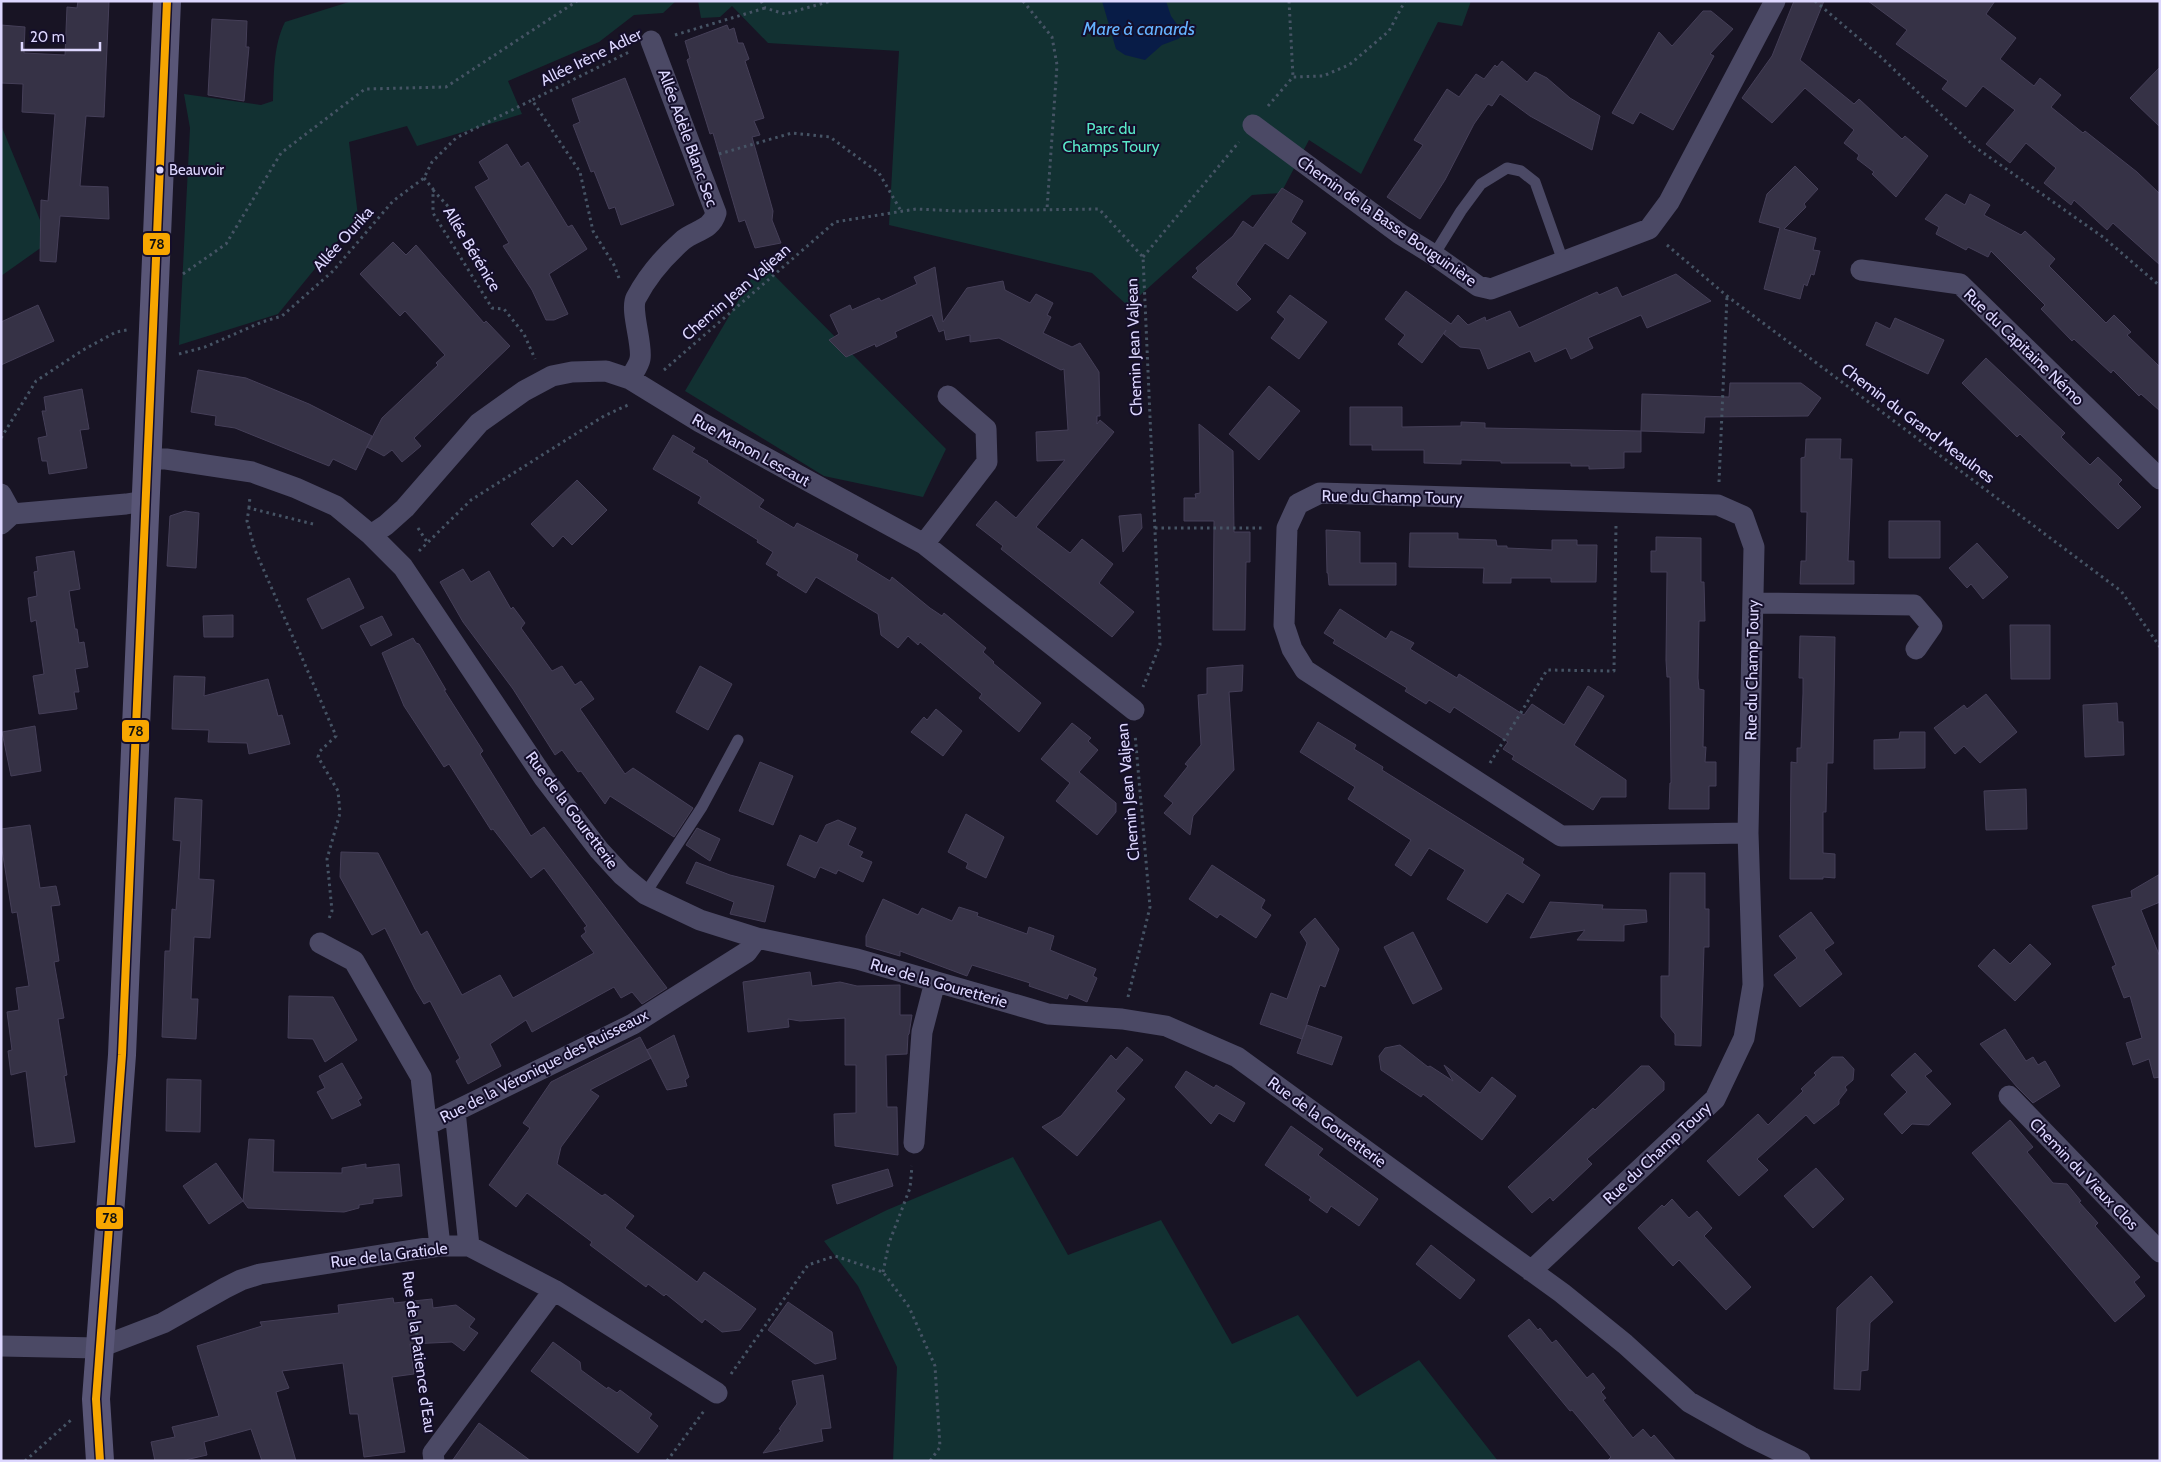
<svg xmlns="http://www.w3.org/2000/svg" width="2161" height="1462" viewBox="0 0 2161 1462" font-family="Cabin,sans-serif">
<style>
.green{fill:#123132}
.water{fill:#081c47}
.building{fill:#363246;stroke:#453f58}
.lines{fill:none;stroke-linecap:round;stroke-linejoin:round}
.path{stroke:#465465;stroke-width:3;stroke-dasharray:2.5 4;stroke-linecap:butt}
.lane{stroke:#4b4965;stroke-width:11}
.street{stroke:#4b4965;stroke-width:21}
.secondary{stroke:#595677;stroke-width:28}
.bus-1-casing{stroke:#140e2a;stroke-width:11}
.bus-1{stroke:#f7a600;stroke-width:8}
.bus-dot{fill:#ddd7ff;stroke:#140e2a;stroke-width:2}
.labels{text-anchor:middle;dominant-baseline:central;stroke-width:4;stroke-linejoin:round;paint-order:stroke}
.bus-label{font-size:15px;fill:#ddd7ff;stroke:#140e2a;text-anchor:start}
.street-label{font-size:16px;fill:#ddd7ff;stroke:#140e2a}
.park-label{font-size:16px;fill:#59e9c9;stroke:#140e2a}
.water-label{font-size:18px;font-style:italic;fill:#65b3ff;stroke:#140e2a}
.line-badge{stroke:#140e2a;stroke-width:2}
.pale-badge-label{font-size:14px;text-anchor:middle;font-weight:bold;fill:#111}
</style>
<rect width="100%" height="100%" fill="#181424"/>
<!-- green -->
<path class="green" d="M352,1H676L663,13L634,15L599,42L508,81L522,114L417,146L407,126L349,142L358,216L278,314L179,345L190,128L184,94L261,105L273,101C274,75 273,46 285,22Z
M698,1H1471L1462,26L1438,22L1361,174L1309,140L1281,193L1252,195L1128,306L1092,273L889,225L899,51L768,43L732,6L720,17L701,18Z
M1,125L49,242L1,276Z
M761,262L946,449L923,497L824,476L685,391Z
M1013,1157L1068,1255L1161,1220L1232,1344L1298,1315L1357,1397L1419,1360L1498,1461H893L897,1367L858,1286L824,1241L887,1210Z"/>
<!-- water -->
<path class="water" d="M1102,1H1166L1171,16L1184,34L1178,39L1162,45L1145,60L1125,55L1116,49Z"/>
<!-- building -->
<path class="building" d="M78,1H109L104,117L86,116L80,186L108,187L109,219L60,216L56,262L40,261L41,200L48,201L55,114L22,112L23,84L1,83V25L25,27L24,53L65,55L67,7L77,8Z
M1794,1H1824L1800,60L1854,104L1859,99L1902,139L1905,136L1928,156L1896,197L1872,174L1874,172L1857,159L1859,155L1844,143L1854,130L1805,88L1772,123L1742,98L1772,56Z
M1868,1H1995L1986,14L2016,38L2000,59L2034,86L2040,78L2061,95L2051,107L2083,133L2085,131L2137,172L2160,194V265L2113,223L2107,230L2074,200L2071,205L2044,183L2056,168L2026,143L2010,163L1986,144L2015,110L1983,86L1966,107L1942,89L1948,81L1896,44L1907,30Z
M1703,11H1711L1733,29L1710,54L1714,56L1673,130L1640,112L1633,124L1612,113L1659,32L1672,46Z
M212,19L247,21L246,47H249L244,101L208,95Z
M727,25L729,30L734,28L738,43H743L749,59L745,61L764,118L754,121L760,135L752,137L773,211L772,220L781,243L755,248L745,220L739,222L713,133L710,134L687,60L690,58L685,41Z
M1502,61L1527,82L1535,72L1547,78L1570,98L1600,116L1592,150L1530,116L1500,94L1492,106L1488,104L1474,124L1445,180L1420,219L1387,197L1423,145L1414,140L1447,89L1459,97L1476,74L1484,79L1495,65L1497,67Z
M2160,67V127L2130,98Z
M625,78L674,205L621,225L615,207L609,209L594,171L591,172L573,125L580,122L572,99Z
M507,144L521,167L528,162L568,227L572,225L587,249L549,274L568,314L554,320H546L532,290L503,246L509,243L475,187L489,179L479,162Z
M1795,166L1818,189L1804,204L1806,207L1784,229L1816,238L1813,250L1820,251L1814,275L1811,274L1807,286L1804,284L1800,299L1764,289L1780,228L1759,222L1767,194Z
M1282,188L1303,201L1291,222L1306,233L1288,259L1265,243L1236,284L1251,299L1237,311L1192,277L1198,271L1196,268L1233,236L1243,221L1253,228Z
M1946,194L1965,205L1970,194L1990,205L1984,215L2021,235L2025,231L2055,259L2049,266L2106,323L2114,315L2131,332L2127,335L2160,367V411L2141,394L2139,396L2113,370L2111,373L2074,339L2072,341L2041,309L2045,305L1991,251L1988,257L1968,247L1966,250L1936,234L1939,227L1925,219Z
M393,242L406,255L416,245L484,323L486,321L510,346L414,438L421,446L402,462L392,450L384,456L367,447L382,418L438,365L436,363L445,355L405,311L400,316L360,274Z
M935,267L943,322L967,288L1003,281L1005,290L1030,303L1036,294L1053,303L1047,315L1051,317L1043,333L1072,347L1080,343L1099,372L1100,416H1097V424L1100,420L1114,432L1036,527L1070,553L1082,539L1113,564L1099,583L1134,612L1112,637L1001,549L1003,546L976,525L996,501L1016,518L1065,460L1037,461L1036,432L1068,430L1064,369L1061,370L999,338L970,342V335L946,340L944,330L939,332L932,315L895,332L897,337L876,347L875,344L846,357L829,340L839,334L830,315L850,305L852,310L879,298L881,301L917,284L914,277Z
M1676,274L1711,301L1647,328L1641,315L1588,338L1593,348L1571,359L1566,348L1535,362L1530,351L1488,369L1480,349L1460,347L1444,334L1446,330L1422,363L1398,344L1405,335L1385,319L1406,291L1451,324L1458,315L1468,325L1485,317L1486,321L1510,311L1519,328L1597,292L1599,295L1617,287L1622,297Z
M1290,295L1327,322L1299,359L1271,338L1285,319L1277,312Z
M38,305L54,341L1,365V322Z
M1895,318L1944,340L1928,374L1866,345L1876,322L1890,329Z
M1986,358L2065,433L2061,437L2090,465L2098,457L2122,480L2118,484L2141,507L2118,529L2020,434L2017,437L1962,383Z
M198,370L246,378L309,404L372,436L356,470L333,459L329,466L235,428L215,425L216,416L191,412Z
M1730,383H1801L1821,398L1808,416L1705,417L1704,433L1641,431L1642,394L1729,397Z
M1269,386L1300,411L1259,460L1229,434Z
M82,389L89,429L80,430L87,468L49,474L47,461H42L38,438L47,436L42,411H46L44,397Z
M1350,407H1402V427L1461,426V422L1485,423V428L1641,431V452H1624V468L1589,469V466H1571V463H1501V461L1461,460V464L1424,463V450H1372V445H1350Z
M1199,424L1233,451L1234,532H1250V562H1246L1245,630H1213L1214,521H1184V498H1196L1195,494L1200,493Z
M673,435L695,448L692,452L708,461L707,462L764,500L759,507L794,528L797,523L858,555L856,560L890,581L892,577L930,608L942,616L944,613L986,648L983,652L994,662L993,663L1041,703L1019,732L979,698L982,694L920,642L918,645L908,636L898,648L881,635L878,614L816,577L806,593L777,575L779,572L766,564L773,552L757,542L758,540L698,503L701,497L653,469Z
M1806,439H1841L1840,459H1852L1848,561H1854V584H1800L1801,561H1806L1807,512H1801V458L1805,457Z
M577,480L607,510L572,545L563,536L553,547L531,524Z
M185,511L199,513L196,568L167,566L170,516Z
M1141,514L1142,528L1123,552L1119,516Z
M1889,521H1940V558H1889Z
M1326,530L1360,532V563H1396V585H1329L1328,573H1327Z
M1410,533H1458V539L1496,540L1497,546H1507V548L1552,550V540H1577V545H1597L1596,582H1551V578H1511V583H1483L1484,568L1409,567Z
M1656,537L1701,538V582H1704L1705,621H1699L1698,678L1699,689L1704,690L1703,747H1706L1705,762H1716V786H1709V809H1669L1670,783H1671L1670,677H1667L1666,660L1667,572H1651V551H1656Z
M1977,543L2008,577L1983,599L1971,584L1967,588L1949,568Z
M74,551L80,589L69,591L75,629H77L79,643L84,642L88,667L75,669L79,692H74L77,709L39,714L33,676L44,674L36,620L31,622L28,598L37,596L34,572L38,571L36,557Z
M463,569L471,582L489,571L511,609L513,607L525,623L521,628L552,671L562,666L575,685L581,681L594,699L580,709L625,774L633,768L693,808L674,837L610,796L605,804L581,771L578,772L562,750L555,755L513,689L463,622L440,582Z
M349,578L364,608L322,629L307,599Z
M1340,609L1386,639L1391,631L1414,643L1410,649L1457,678L1459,674L1524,715L1532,704L1564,725L1588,686L1604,696L1574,745L1626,780V797H1601L1593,810L1512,759L1514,756L1503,749L1508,742L1454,707L1450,713L1429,700L1426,704L1405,691L1407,688L1333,643L1335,640L1324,633Z
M233,615V637H204L203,616Z
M382,616L392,635L371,646L360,626Z
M2010,625H2050V679H2011Z
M1800,636L1835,637L1833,763H1827L1826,812H1823V853L1835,854V878L1823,877V879H1790L1791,762L1797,763V748H1801L1803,693V678H1799Z
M413,638L416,643L419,644L446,690H444L483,751L480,754L531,836L544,827L667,988L642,1004L632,992L621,998L614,987L532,1032L526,1020L490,1044L501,1066L468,1084L456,1061L460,1058L430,1001L424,1004L415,989L385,928L372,935L340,877L341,852L378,853L421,935L427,931L462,995L500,975L513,998L594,953L581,936L586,932L584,928L587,926L544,868L531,878L493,829L491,830L449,764L444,767L404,706L382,653Z
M1243,665L1242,691L1229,692L1234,770L1193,816L1190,835L1164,813L1173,803L1164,796L1188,766L1185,764L1201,745L1198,695L1207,694V668Z
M700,666L732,684L708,730L676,712Z
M174,676L205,677L204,696L268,679L278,716L282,715L290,744L249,754L247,743L208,742L209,730L172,729Z
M1986,694L2017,732L1980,763L1964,746L1955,754L1934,728L1964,705L1967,709Z
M2117,703L2118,722H2123L2124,755L2085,757L2083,705Z
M936,709L962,731L943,756L911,732L924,717L927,720Z
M1318,722L1356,745L1354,749L1383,767L1382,770L1524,859L1522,863L1540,875L1523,903L1507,893L1487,923L1447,899L1465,870L1429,848L1411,876L1395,865L1411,840L1348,799L1355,787L1300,752Z
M1072,723L1091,738L1088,741L1098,750L1079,772L1116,803V812L1097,835L1056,801L1070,783L1041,759Z
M35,726L41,771L11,776L2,732Z
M1900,732H1925V768L1874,769V740L1899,739Z
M760,762L793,776L773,825L739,811Z
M2026,789L2027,829L1986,830L1984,791Z
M175,798L202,800L199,879L214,880L210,938L194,937L191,999H198L196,1039L162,1037L165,951H170L172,909L176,910L181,841L173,840Z
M966,814L1004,837L986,878L966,868L968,863L948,852Z
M838,820L856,828L848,845L863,852L860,857L872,862L863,882L838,870L836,874L820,867L815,878L787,865L800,835L817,843L826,825Z
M30,825L40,888L56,886L60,905L51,906L59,961L54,962L64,1018L58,1019L67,1075L64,1076L75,1142L35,1147L26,1071L11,1075L8,1051L12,1050L7,1012L19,1010L16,988L29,986L17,912L12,913L1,843V829Z
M697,828L720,839L710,861L686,845Z
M696,862L730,875L774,886L765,922L730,914L734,902L686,883Z
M1212,865L1265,900L1261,908L1271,915L1256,938L1220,914L1217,918L1189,899Z
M1670,873H1705V909H1709V947H1704L1701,1046L1675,1045V1034L1661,1017V976H1669Z
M2160,874V902L2141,910L2160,957V1077L2154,1078L2149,1059L2133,1065L2126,1043L2142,1038L2130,996L2124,998L2112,967L2116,965L2092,906L2132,897L2131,891Z
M883,899L918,915L922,908L952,921L959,907L978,913L977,916L1027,934L1029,927L1054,936L1050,950L1096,969L1093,976L1097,978L1087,1002L1069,994L1067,999L1029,986L1030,983L972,965L967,976L900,951V956L866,946V936Z
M1550,902L1603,905L1602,909L1646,910L1647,922L1624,925V941L1577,940L1585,930L1530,938Z
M1811,912L1834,943L1824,950L1842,974L1800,1007L1774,975L1797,958L1779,936Z
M1315,918L1339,949L1325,987L1320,985L1302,1039L1260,1024L1271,993L1287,999L1307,943L1300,932Z
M1413,932L1442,989L1413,1004L1384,947Z
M2030,944L2051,964L2015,1001L1978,966L1994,949L2010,964Z
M810,972L812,986L840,982L857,986L900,985V1015H912L909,1034L908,1035L907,1054L886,1055L887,1107H897L898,1155L835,1146L834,1114L856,1113V1065H845V1018L800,1021L788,1019L789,1027L748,1032L743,982Z
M289,996L333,997L357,1040L325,1062L313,1039L288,1038Z
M1307,1025L1342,1037L1332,1065L1297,1053Z
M2005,1029L2026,1061L2033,1057L2038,1065L2045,1061L2060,1086L2033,1103L2017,1087L1980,1044Z
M674,1035L689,1077L685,1080L687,1086L667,1090L647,1050Z
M640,1037L651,1058L590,1090L599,1096L561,1147L557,1164L602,1196L605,1194L634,1216L625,1228L697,1282L704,1272L756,1309L740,1330L722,1332L705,1319L702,1323L666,1294L664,1296L648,1284L646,1287L590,1245L592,1242L527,1193L516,1207L489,1185L530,1128L523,1123L551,1082Z
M1400,1045L1428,1067L1430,1066L1453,1081L1444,1065L1480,1093L1492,1077L1516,1096L1482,1140L1423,1094L1421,1097L1381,1070L1379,1056L1385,1048Z
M1127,1047L1143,1060L1116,1091L1125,1099L1077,1156L1042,1127L1061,1116L1111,1055L1116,1060Z
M1915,1053L1932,1071L1925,1076L1951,1104L1929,1125L1912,1124L1902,1134L1884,1114L1907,1092L1891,1075Z
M1832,1057H1843L1854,1069L1853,1080L1845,1087L1847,1090L1839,1100V1104L1814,1124L1806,1115L1757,1159L1768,1170L1739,1196L1707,1161L1758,1114L1768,1125L1803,1091L1801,1089L1816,1075L1814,1073Z
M342,1063L362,1098L358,1100L361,1105L332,1119L317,1092L325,1088L319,1076Z
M1641,1066H1649L1664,1082V1090L1587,1159L1592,1164L1571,1184L1553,1201L1550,1197L1532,1213L1508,1187L1593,1108L1595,1110Z
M1186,1071L1214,1088L1216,1085L1245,1103L1234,1122L1219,1113L1211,1124L1175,1087Z
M167,1079L201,1080L200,1132L166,1131Z
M2010,1120L2033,1147L2027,1152L2053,1183L2067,1184L2081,1201L2079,1202L2098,1223L2095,1226L2140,1277L2134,1282L2145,1296L2115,1322L1972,1153Z
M1291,1126L1323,1149L1318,1155L1378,1199L1359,1226L1331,1206L1327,1213L1309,1200L1311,1197L1265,1165Z
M249,1139L274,1140L273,1172L342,1173V1168L366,1164V1168L399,1164L402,1196L373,1199V1203L359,1205V1208L344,1212L248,1208L243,1201Z
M216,1163L243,1201L209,1224L183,1186Z
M1816,1168L1844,1199L1813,1228L1784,1196Z
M888,1169L893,1186L837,1204L832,1185Z
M1672,1199L1689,1218L1697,1211L1712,1228L1704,1236L1751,1287L1726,1310L1679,1260L1673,1266L1638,1228L1662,1205L1664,1207Z
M1431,1245L1475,1280L1460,1299L1416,1264Z
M1871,1276L1893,1302L1870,1323L1868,1370L1861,1371L1860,1390L1834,1389L1837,1308Z
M393,1298L394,1303L432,1299L433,1308L456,1305L475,1319L469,1327L478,1333L464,1351L452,1342L410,1344L414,1374L392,1377L405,1452L364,1457L358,1414H350L343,1363L282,1371L289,1388L276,1392L296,1461H262L251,1429L204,1442L207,1455L181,1461H155L151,1442L175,1437L172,1427L219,1416L197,1346L262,1326L260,1322L339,1313L338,1305Z
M788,1302L832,1332L836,1359L815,1364L768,1330Z
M1529,1319L1538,1330L1540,1328L1552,1343L1556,1340L1587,1378L1593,1373L1605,1388L1601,1392L1606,1398L1603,1400L1633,1438L1643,1429L1651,1438L1654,1435L1676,1461H1607L1611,1457L1572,1410L1570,1411L1508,1336Z
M553,1342L580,1362L581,1370L607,1389L608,1387L617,1393L620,1390L652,1414L649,1418L658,1426L638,1453L531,1371Z
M823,1375L831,1428L821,1429L823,1441L763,1453L781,1430L779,1429L797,1404L792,1381Z
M479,1423L531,1461H452Z"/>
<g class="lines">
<!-- path -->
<path class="path" d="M761,1L765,8L785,14L831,1
M1023,1L1052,37L1057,65L1047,209
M1289,1L1293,77
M1815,1L1882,58L1975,147L2103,237L2160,286
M675,35L765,8
M1268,106L1293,77L1323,76L1349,65L1389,31L1405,1
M719,154L792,133L830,137L879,173L901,211
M424,178L433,189V213L492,308L504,309L524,334L535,359
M433,190L456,215
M1667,245L1727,296L2121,591L2160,647
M1143,257L1239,142
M183,274L226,244L281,153L365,89L446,87L577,1
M619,278L614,265L593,231L580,172L532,100L629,52
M179,354L205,347L262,322L282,316L333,271L393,201L424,178L432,162L456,138L532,100
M664,370L835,222L916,209L959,211L1099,209L1143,257L1160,645L1143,687
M1,438L36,381L83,350L116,332L127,330
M1719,482L1727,296
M249,508L250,496
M313,524L249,508L247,521L255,550L336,736L320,751L318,757L338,791L340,813L327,859L332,911L328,921
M418,528L427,542
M1155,528H1264
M419,551L471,500L604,416L628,405
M1490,763L1547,670L1614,671L1616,525
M1128,997L1150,907L1135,734
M883,1272L889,1243L910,1188L912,1166
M409,1274L428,1419
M731,1374L808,1265L835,1256L883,1272L909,1307L935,1366L940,1447L930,1461
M25,1461L71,1420
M667,1461L704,1411"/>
<!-- lane -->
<path class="lane" d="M1434,255L1461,211L1481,184L1507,168L1521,171L1535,182L1563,261
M645,894L702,807L738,740"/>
<!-- street -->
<path class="street" d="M1253,125L1400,234L1434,255L1478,286L1491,289L1649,229L1669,202L1775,1
M1861,270L1960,284L2160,479
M630,379C633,373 639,365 640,359C643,345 630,310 636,298C647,277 665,256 682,241C694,230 711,231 716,213L651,41
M146,459H166L252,472L296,488L336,506L371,535L403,567L544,778L599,850L622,875L645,894L700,920L757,938L857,959L1048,1014L1122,1019L1166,1026L1237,1057L1562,1293L1625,1344L1689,1402L1751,1437L1800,1461
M1,494L12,514
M1,524L12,514L126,504L145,501
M371,535L386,525L405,508L479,423L524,391L552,376L572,372L606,371L630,379L700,422L924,544L1134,710
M924,544L987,462L986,429L948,396
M1754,603L1914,605L1932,626L1916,649
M320,943L354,961L421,1077L440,1246
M2009,1096L2160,1252
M455,1111L469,1246
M427,1125L633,1024L747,952L757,938
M914,1143L922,1032L935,982
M1531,1271L1715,1099L1744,1038L1753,985L1748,833L1754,547L1743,516L1718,505L1320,493L1298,504L1287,528L1284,625L1292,649L1305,670L1561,836L1748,833
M1,1346L98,1348L163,1323L225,1288L241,1280L260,1274L406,1251L440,1246H469L554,1290L717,1393
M434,1461L433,1453L554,1290"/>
<!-- secondary -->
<path class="secondary" d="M100,1461L96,1399L122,1055L167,1"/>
<defs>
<path id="bus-1" d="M100,1461L96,1399L122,1055L167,1"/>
</defs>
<!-- bus-1 casing -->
<use href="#bus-1" class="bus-1-casing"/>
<!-- bus-1 -->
<use href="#bus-1" class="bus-1"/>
</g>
<!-- markers -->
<circle class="bus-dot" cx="160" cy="170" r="4.5"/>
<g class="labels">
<!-- bus labels -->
<g class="bus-label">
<text x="169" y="170">Beauvoir</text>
</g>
<!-- street labels -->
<g class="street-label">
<text transform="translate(591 57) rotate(-26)">Allée Irène Adler</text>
<text transform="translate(688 138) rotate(70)">Allée Adèle Blanc Sec</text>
<text transform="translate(1387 221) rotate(35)">Chemin de la Basse Bouguinière</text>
<text transform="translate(343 239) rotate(-48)">Allée Ourika</text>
<text transform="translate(472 249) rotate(59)">Allée Bérénice</text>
<text transform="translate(736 292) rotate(-41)">Chemin Jean Valjean</text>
<text transform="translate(1134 347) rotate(-92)">Chemin Jean Valjean</text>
<text transform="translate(2024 347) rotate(44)">Rue du Capitaine Némo</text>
<text transform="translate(1918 423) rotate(37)">Chemin du Grand Meaulnes</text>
<text transform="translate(751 450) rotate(29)">Rue Manon Lescaut</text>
<text transform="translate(1392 497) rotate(1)">Rue du Champ Toury</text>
<text transform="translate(1752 670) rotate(-89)">Rue du Champ Toury</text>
<text transform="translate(1128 792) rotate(-95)">Chemin Jean Valjean</text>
<text transform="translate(572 810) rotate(53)">Rue de la Gouretterie</text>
<text transform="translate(939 983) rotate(16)">Rue de la Gouretterie</text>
<text transform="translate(544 1066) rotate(-27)">Rue de la Véronique des Ruisseaux</text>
<text transform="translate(1327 1122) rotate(36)">Rue de la Gouretterie</text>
<text transform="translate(1657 1153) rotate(-43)">Rue du Champ Toury</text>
<text transform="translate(2084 1174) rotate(46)">Chemin du Vieux Clos</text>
<text transform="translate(389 1255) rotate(-7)">Rue de la Gratiole</text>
<text transform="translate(419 1352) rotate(82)">Rue de la Patience d'Eau</text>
</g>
<!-- park labels -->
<g class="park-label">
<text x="1111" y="128">Parc du<tspan x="1111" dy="18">Champs Toury</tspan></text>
</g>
<!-- water labels -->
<g class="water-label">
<text x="1139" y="29">Mare à canards</text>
</g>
</g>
<g class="line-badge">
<rect x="142" y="232" width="29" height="24" rx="5" fill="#f7a600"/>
<rect x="121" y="719" width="29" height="24" rx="5" fill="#f7a600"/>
<rect x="95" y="1206" width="29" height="24" rx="5" fill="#f7a600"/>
</g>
<g class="pale-badge-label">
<text x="157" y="249">78</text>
<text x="136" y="736">78</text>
<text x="110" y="1223">78</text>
</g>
<!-- border -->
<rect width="2161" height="1462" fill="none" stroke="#ddd7ff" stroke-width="5"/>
<!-- scale -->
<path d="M22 42v8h78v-8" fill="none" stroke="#ddd7ff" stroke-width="2.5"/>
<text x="30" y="42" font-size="15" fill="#ddd7ff" stroke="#140e2a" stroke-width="4" paint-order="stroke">20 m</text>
</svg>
